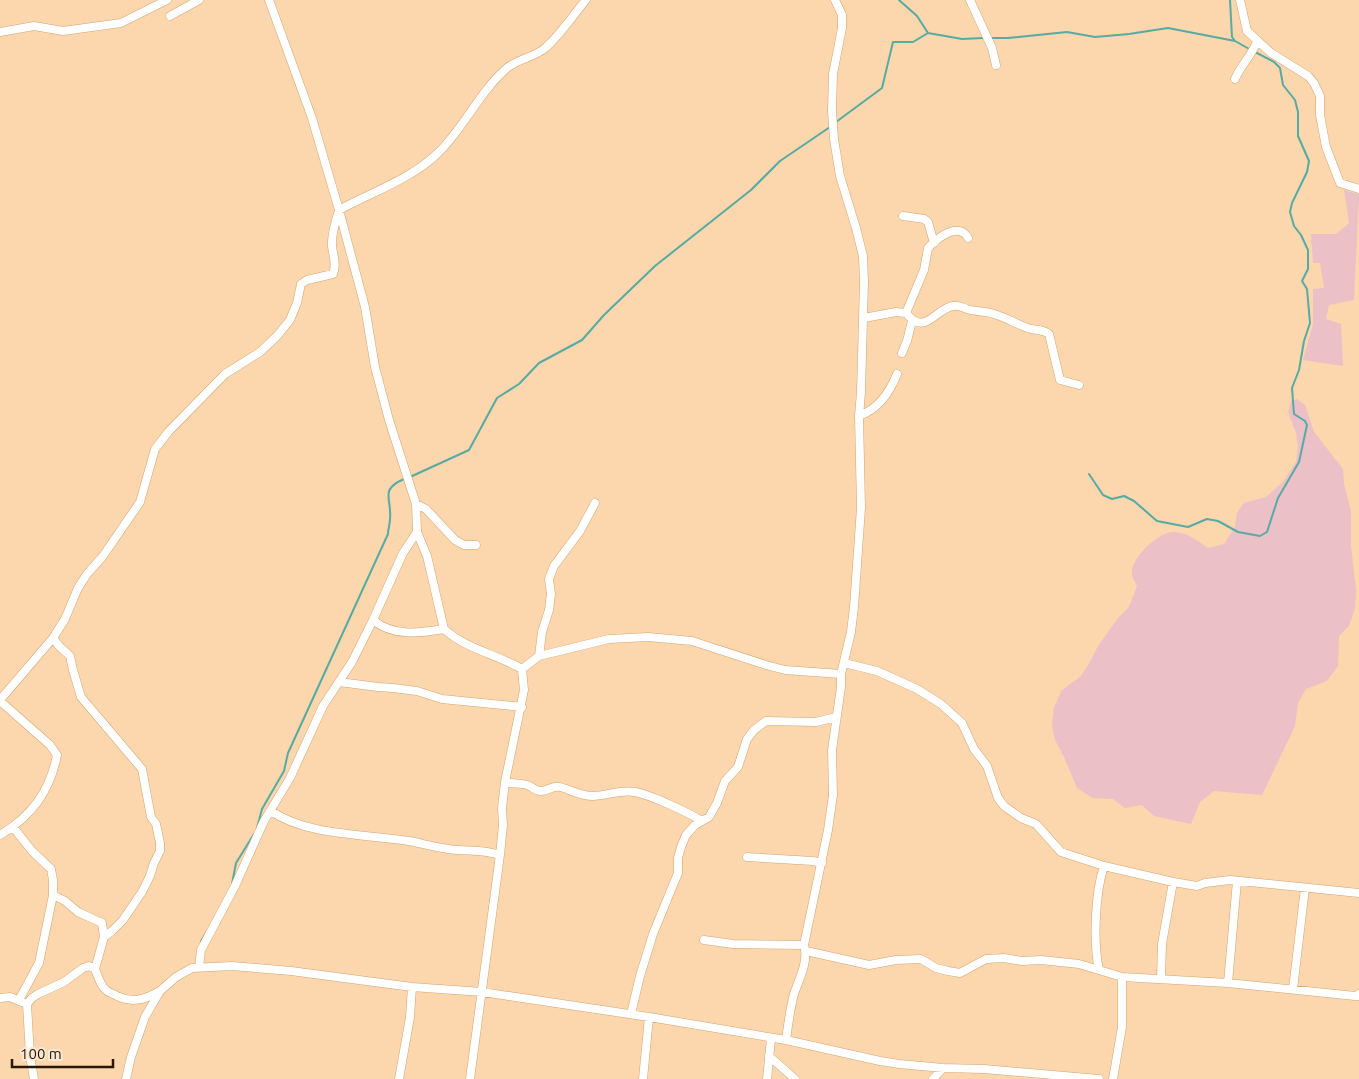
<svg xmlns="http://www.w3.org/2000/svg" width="1359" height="1079" viewBox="0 0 1359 1079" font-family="Ubuntu,sans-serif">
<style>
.green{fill:#ebc0c6}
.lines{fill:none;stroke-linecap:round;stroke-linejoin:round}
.stream{stroke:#56aba3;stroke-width:2}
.minor-casing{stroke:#d3a572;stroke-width:9}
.minor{stroke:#fff;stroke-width:8}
</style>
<rect width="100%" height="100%" fill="#fcd6ad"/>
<!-- green -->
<path class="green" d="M1344,190L1359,194L1354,300L1329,305L1326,319L1341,324L1343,366L1303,360L1313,324V289L1324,288L1320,263H1313L1311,234H1336L1349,223Z
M1297,399L1305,405L1314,432L1343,469L1344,484L1351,511V546L1356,590L1355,608L1349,626L1339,636L1338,666L1327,681L1306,689L1298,703L1295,726L1262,795L1214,791L1200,802L1191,824L1154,816L1142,805L1125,808L1113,799L1093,798L1077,788L1064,757L1055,740L1052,726L1054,707L1062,690L1081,676L1090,662L1098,646L1118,618L1129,607L1137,586C1135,582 1131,576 1132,571C1133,556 1160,530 1176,532C1189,534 1197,540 1208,548L1224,544L1235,527L1237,513L1244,503L1266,497L1282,483L1296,462L1298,446L1296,433L1288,412L1291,401Z"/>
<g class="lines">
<!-- stream -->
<path class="stream" d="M899,0L917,16L928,33
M1230,0L1232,37L1235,41L1251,50
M989,38H1008L1067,32L1095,37L1129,34L1168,28L1235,41
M836,122L882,88L893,42H913L928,33L962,39L983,38
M1089,474L1103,495L1112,499L1124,496L1134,501L1157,521L1188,527L1207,519L1218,521L1238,532L1260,536L1267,532L1278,498L1299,462L1307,425L1305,421L1294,414L1292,388L1299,370L1304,341L1310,323L1307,289L1302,281L1308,269V250L1301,235L1294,226L1290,212L1292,203L1307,172L1309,161L1298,136V112L1295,100L1283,85L1280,68L1274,62L1255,52
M410,477L469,450L497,398L519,384L539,363L582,340L604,315L655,266L751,190L780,161L830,127
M257,828L262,809L284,771L288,753L388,534C388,529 390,524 390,519C392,498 379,490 404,479
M232,884L236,863L254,834
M201,941L208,930"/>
<defs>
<path id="minor" d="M269,0L312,118L339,210L365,307L375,367L389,420L416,504L417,532L427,556L444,629C466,649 496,654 522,669L524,690L505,782L502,808L503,825L500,855L470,1079
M970,0L992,48L996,65
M1240,0L1247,31L1271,53L1308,76L1314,83L1320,96V115L1326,147L1340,183L1359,189
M170,16L199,0
M0,32L34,26L63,31L121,23L167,0
M1235,79C1241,64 1252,56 1257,41
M903,216L924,219L928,222L934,243
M906,313L924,270L928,248C937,238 959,221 968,238
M864,318L896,312L906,313C925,337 935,309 953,306C959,305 962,307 967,309C976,312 986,311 994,314C1007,318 1018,325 1031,329C1037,330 1044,330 1049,334L1060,380L1079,385
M902,353L907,341L912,321
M859,416C878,409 890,392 897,374
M416,504L426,509L455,540L464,545H476
M373,620C393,637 420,633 444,629
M53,638L59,646L70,656L73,670L81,697L142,769L151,817L156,824L160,843V851L154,863L150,876L142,892L123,920L112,931L104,937
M539,656L542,632L549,610L551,594L549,579L554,566L580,531L595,503
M844,663L877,671L917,689L941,704L962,723L974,749L987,766L998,798L1004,806L1021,818L1036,824L1061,852L1104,866L1173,882L1197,886L1205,883L1230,880L1359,893
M522,669L539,656L609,639L648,637L692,641L766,665L785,670L841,674
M339,682L378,687L393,688L417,691L442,699L522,707
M0,700L53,638L65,619L78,588L87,574L103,556L140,502L155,449L169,431L225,374L260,352L277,336L290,320L297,303L301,284L307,280L333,274C337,264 333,256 332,246C331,234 336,221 339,210C372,192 411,179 438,153C464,128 480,91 507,68C518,59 534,57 544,49C559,37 573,15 586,0
M0,701L50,745L57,755C50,791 32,816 0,835
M505,782C512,784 522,783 527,785C533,787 535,791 541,791C548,791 553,785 560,787C571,790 581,796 593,796C607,796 620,789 635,792C651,795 687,812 702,821
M271,811C307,836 366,834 409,841C425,844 441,849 458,850C473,851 486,850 500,855
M13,827L32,851L51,869L53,880V895L39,963L19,1000
M747,857L813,861L822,863
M53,895L65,901L78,912L102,923L104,937L95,969
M704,940L733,944L804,945
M806,951L869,965L896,960L921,959L936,968L948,971L960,973L986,959L1004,958L1022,961L1041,960L1079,964L1122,977L1228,983L1355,996H1359V994
M199,967L201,950L235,886L264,821L290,778L323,706L352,662L373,620L403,553L417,532
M1099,970C1093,942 1095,893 1104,866
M1161,978L1162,944L1173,882
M1228,983L1237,881
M1293,989L1305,888
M0,998L10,997L22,1002
M631,1014L640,976L653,934L678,873V858L681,847L686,835L695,825L709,817L717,803L725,781L738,767L747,739L754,730L766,721L816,722L836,717
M786,1040C788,1025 790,1009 794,994C799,979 809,961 804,945L828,830L833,795L832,750L841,687V674L851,632L854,607L861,508L859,416L861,392L864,282L863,256L856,228L840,176L834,139L832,111L833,74L842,28V15L835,0
M769,1056L795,1079
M34,1079L30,1056L27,1004L32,998L38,994L64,982L83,968L89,966L95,969C98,976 100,985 106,990C109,993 114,994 117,996C132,1003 144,1000 158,992
M126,1079L131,1057L145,1017L160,991L176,977L192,968L232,966L291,971L412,987L482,992L649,1017L786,1040L880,1061L899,1064L943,1068L984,1069L1099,1079
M399,1079L410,1017L412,987
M643,1079L649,1017
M767,1079L771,1039
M933,1079L943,1068
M1113,1079L1122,1027V977"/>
</defs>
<!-- minor casing -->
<use href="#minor" class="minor-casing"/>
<!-- minor -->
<use href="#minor" class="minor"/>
</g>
<!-- scale -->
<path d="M12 1059v8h101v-8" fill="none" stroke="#281703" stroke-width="2.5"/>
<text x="20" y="1059" font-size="15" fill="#281703" stroke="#fae7d3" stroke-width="4" paint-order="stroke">100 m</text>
</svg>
